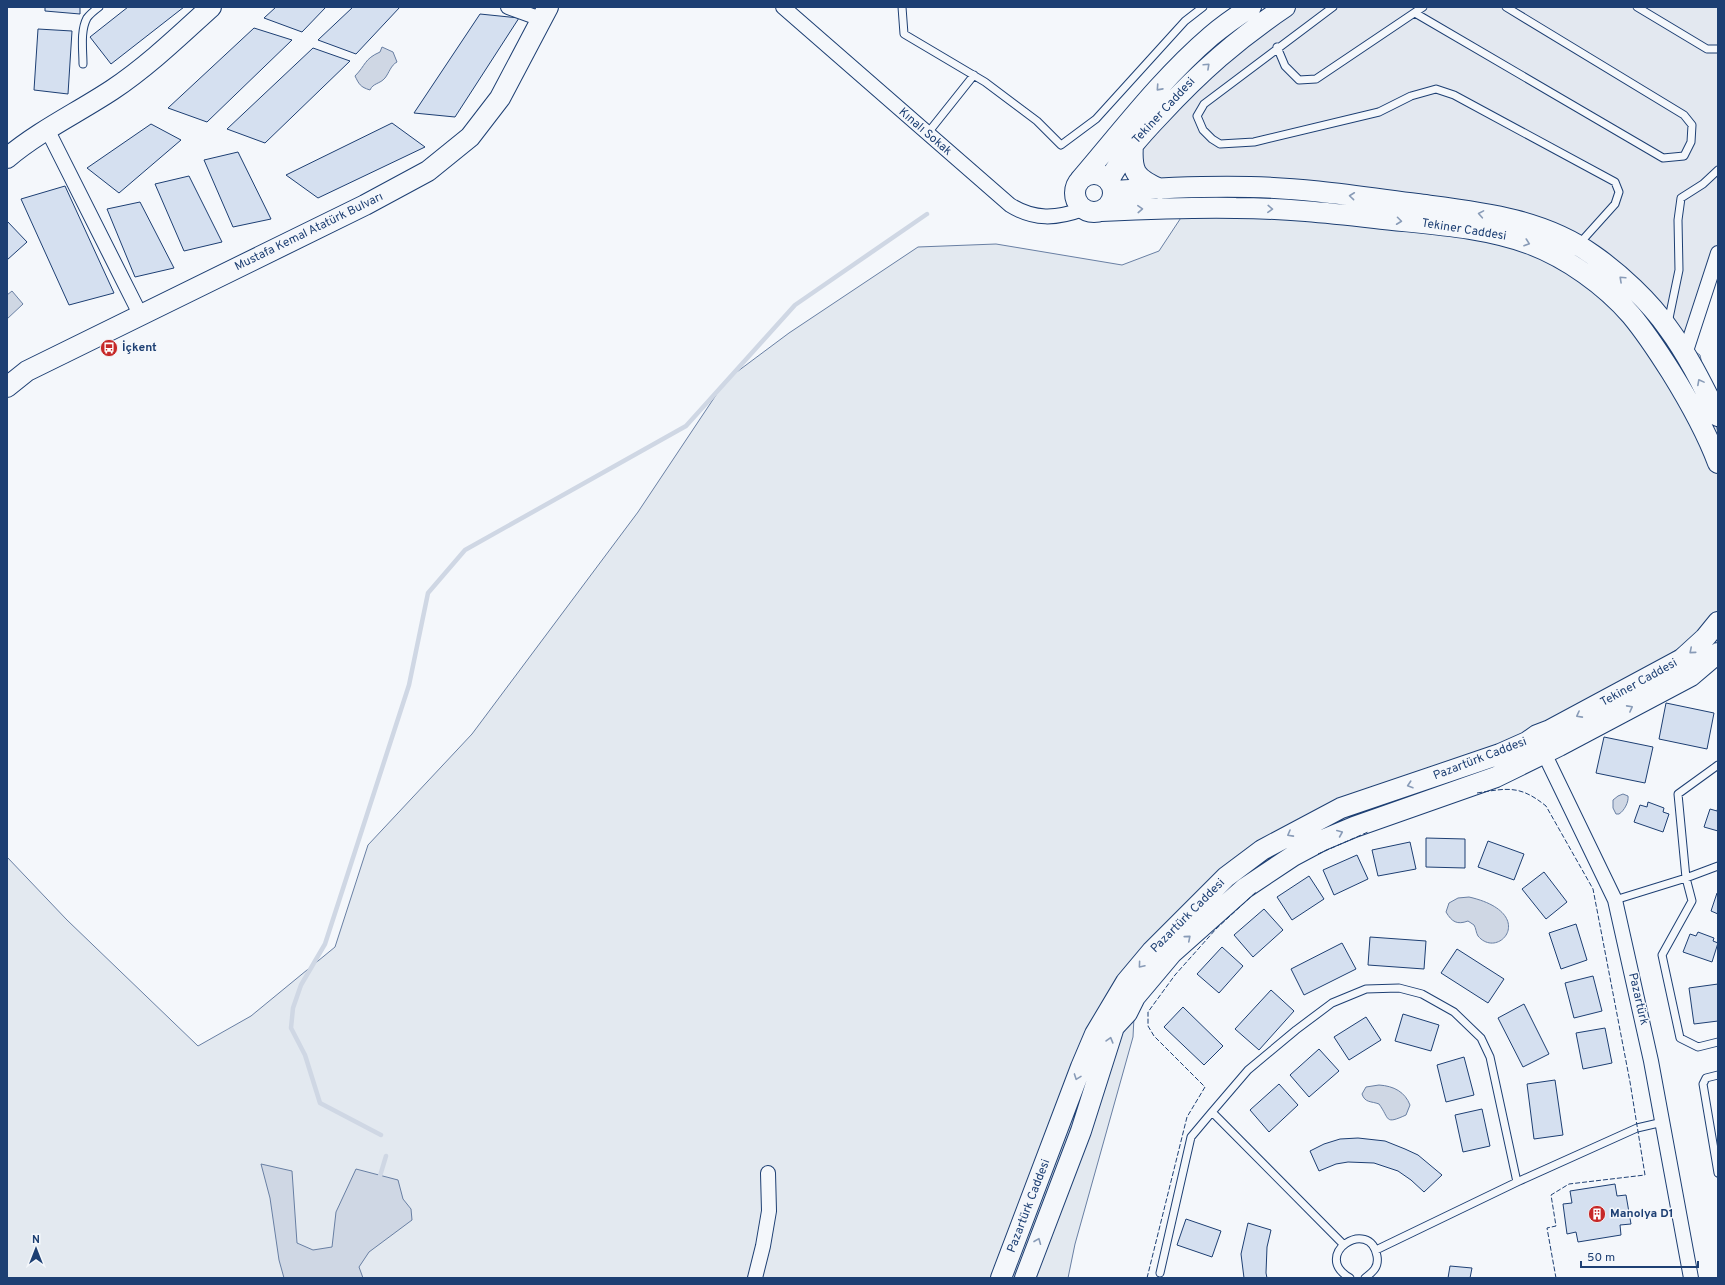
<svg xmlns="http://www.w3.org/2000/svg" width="1725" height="1285" viewBox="0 0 1725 1285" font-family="Overpass,sans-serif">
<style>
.green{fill:#e3e9f0;stroke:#687fa3}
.parking{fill:#e3e8f0;stroke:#687fa3}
.water{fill:#cfd7e4;stroke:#687fa3}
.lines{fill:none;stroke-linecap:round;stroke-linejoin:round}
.stream{stroke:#cfd7e4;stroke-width:4.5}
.building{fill:#d5e0f0;stroke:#1d3f73}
.lane-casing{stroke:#1d3f73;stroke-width:9}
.street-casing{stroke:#1d3f73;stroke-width:16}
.secondary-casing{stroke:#1d3f73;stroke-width:22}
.lane{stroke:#f4f7fb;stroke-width:7}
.street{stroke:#f4f7fb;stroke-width:14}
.secondary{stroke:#f4f7fb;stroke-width:20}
.fence{stroke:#1d3f73;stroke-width:1;stroke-dasharray:5 2;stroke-linecap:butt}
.oneway{stroke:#889bb7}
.labels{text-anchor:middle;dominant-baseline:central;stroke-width:3;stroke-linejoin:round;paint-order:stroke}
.street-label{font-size:12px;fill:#1d3f73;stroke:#f4f7fb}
.poi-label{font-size:12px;font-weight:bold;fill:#1d3f73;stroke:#f4f7fb;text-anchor:start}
</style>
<rect width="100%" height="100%" fill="#f4f7fb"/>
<!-- green -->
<path class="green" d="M1194,198L1392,210L1507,224L1641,314L1700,355L1718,433V618L1712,626L1631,680L1517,747L1353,816L1220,895L1135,997L1133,1037L1075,1244L1068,1278H7V857L67,920L198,1046L251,1016L335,947L368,845L472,734L638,512L726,380L789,333L918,247L996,244L1122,265L1159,251Z"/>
<!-- parking -->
<path class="parking" d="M1285,7H1718V253L1685,354L1593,254L1464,211L1160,189L1132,154L1189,83Z"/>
<!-- water -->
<path class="water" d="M382,47L393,52L397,62C391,65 389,73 385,78C380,84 373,83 370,90C360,87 359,84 355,76C366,65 364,59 380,52Z
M12,291L23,304L7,319V295Z
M1623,794L1628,796C1629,802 1624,811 1619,814H1616L1613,808V800L1618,796Z
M1469,897C1539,913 1499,961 1478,936C1476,933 1476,928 1474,925L1468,921C1457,925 1452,922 1446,912L1449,903L1458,898Z
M1379,1085C1394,1086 1405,1092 1410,1105L1406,1115C1384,1125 1390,1119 1379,1104C1371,1101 1365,1103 1362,1094L1366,1087Z
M261,1164L292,1171L297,1243L313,1250L332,1247L336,1212L356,1169L398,1180L403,1199L411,1209L412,1220L369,1252L359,1267L363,1278H284L279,1260L270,1198Z"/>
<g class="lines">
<!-- stream -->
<path class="stream" d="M381,1135L320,1103L305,1055L291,1028L293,1008L301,985L325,944L409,685L428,593L465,550L686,426L795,305L927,214
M380,1176L386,1156"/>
</g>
<!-- building -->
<path class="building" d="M45,7H80V14L45,11Z
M128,7H184L111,64L90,37Z
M276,7H326L302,32L264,18Z
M353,7H400L356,54L318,40Z
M480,14L519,18L455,117L414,113Z
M254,28L292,40L207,122L168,108Z
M38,29L72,31L68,94L34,90Z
M313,48L350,61L265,143L227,129Z
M392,123L425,147L318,198L286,175Z
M151,124L181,140L119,193L87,168Z
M238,152L271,219L233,227L204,160Z
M189,176L222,242L184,251L155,184Z
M65,186L114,293L69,305L21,199Z
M140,202L174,268L135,277L107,209Z
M7,221L27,242L7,260Z
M1666,703L1714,713L1707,749L1659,739Z
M1604,737L1653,747L1645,783L1596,773Z
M1648,802L1664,808L1663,812L1669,814L1663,832L1634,822L1640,805L1647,807Z
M1718,807V831L1704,827L1710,809L1717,811Z
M1426,838L1465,839V868L1426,867Z
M1488,841L1524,854L1514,880L1478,867Z
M1410,842L1416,869L1378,876L1372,850Z
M1357,855L1368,879L1334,895L1323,870Z
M1544,872L1567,902L1546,919L1522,889Z
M1309,876L1324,899L1292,920L1277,897Z
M1717,893L1718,894V914L1711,911Z
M1264,909L1283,930L1253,957L1234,935Z
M1576,924L1587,960L1561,969L1549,933Z
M1698,932L1714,938L1713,941L1718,943L1712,962L1683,952L1690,934L1696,936Z
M1370,937L1426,941L1424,969L1368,965Z
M1342,943L1356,969L1304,995L1291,969Z
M1222,947L1243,966L1219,993L1197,974Z
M1457,949L1504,979L1488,1003L1441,973Z
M1593,976L1602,1011L1574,1018L1565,983Z
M1718,984V1021L1694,1024L1689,988Z
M1271,990L1294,1011L1259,1050L1235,1029Z
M1524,1004L1549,1054L1523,1067L1498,1018Z
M1183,1007L1223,1046L1204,1065L1164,1027Z
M1403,1014L1439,1025L1431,1051L1395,1041Z
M1366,1017L1381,1040L1349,1060L1334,1037Z
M1605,1028L1612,1063L1583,1069L1576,1033Z
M1319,1049L1339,1071L1309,1097L1290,1075Z
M1464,1057L1474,1095L1446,1102L1437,1065Z
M1555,1080L1563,1135L1534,1139L1527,1084Z
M1279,1084L1298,1105L1269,1132L1250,1110Z
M1482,1109L1490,1146L1463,1152L1455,1115Z
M1358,1138L1385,1141L1405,1149L1418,1155L1442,1175L1424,1192L1411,1180L1398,1171L1374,1163L1348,1162L1336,1164L1319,1171L1310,1151L1324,1144L1340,1139Z
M1615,1184L1617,1196L1626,1195L1631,1224L1620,1225L1621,1235L1578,1242L1576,1232L1567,1234L1563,1204L1572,1203L1570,1191Z
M1186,1219L1221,1231L1212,1257L1177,1245Z
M1248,1223L1271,1230L1267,1247L1266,1273L1267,1278H1244L1241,1254Z
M1450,1266L1472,1268L1470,1278H1448Z"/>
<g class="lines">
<defs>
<path id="lane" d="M902,7L904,34L985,82L1037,121L1061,145L1096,119L1185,21L1203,7
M1333,7L1204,104L1197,116L1203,130L1212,139L1220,144L1254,142L1379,112L1411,96L1436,89L1454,95L1615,182L1619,192L1615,204L1579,244
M1637,7L1707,49H1718
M1415,13L1663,158L1684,156L1691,142L1692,125L1684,115L1506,7
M1277,47L1285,66L1299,80L1316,79L1423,7
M83,64C83,50 80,31 87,18C90,14 95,10 99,7
M927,134L974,75
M1668,323L1679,270L1678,220L1681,198L1703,184L1718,170
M1718,765L1678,794L1686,878L1692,901L1662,955L1680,1038L1698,1047L1718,1042
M1615,900L1686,878L1718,866
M1718,1075L1706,1078L1703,1084L1718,1173
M1343,1244L1212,1112L1248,1070L1296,1030L1332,1003L1366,989L1399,988L1422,994L1454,1012L1481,1038L1490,1057L1517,1182
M1376,1250L1517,1182L1637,1128L1663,1122
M1160,1273L1191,1137L1212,1112
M1350,1278C1310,1255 1370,1216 1377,1256C1379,1267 1373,1272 1365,1278"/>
<path id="street" d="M508,7L541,19
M783,7L1010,205C1034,220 1056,219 1083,209
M47,129L140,314
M1685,354L1718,253
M1544,753L1615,900L1651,1061L1691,1278
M755,1278L763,1246L769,1211L768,1173"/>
<path id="secondary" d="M1133,144C1131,172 1135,178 1160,189
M7,158C39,131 77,113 112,90C148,66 179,36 211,7
M1075 193a19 19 0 1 1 38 0a19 19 0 1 1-38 0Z
M1080,180C1122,131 1162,78 1211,36C1224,25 1237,16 1251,7
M1109,180C1123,155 1140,136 1160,115C1200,72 1236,40 1285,7
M1114,191C1159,188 1205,186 1250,187C1306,188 1362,197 1417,204C1478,212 1542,218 1593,255C1619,273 1650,302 1668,328C1688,355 1703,386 1718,416
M1101,211C1146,209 1191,207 1236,208C1283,208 1329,213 1375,218C1426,224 1481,226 1530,244C1567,258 1605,285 1631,315C1646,333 1659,353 1671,372C1689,401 1706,431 1718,463
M7,387L27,371L365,205L428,171L470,137L500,98L548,7
M1001,1278L1081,1067L1095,1034L1126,982L1152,951L1226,877L1262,850L1341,808L1500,754L1527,742L1537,735L1550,730L1682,659L1705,638L1718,622
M1025,1278L1081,1131L1114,1027L1127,1013L1135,997L1172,953L1245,888L1293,856L1323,840L1354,827L1496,777L1559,746L1691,676L1718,653"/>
</defs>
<!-- lane casing -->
<use href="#lane" class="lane-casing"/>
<!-- street casing -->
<use href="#street" class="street-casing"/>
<!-- secondary casing -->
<use href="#secondary" class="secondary-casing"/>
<!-- lane -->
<use href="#lane" class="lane"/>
<!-- street -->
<use href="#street" class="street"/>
<!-- secondary -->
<use href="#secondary" class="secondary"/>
<!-- fence -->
<path class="fence" d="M1477,793C1508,788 1520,785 1546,806L1593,889L1630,1082L1645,1175L1569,1184L1551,1195L1556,1226L1547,1228L1556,1278
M1318,854L1368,832
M1147,1278L1187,1117L1205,1087L1154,1036L1148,1026V1012L1175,975L1216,929L1256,892"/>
</g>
<!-- one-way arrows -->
<defs><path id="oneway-chevron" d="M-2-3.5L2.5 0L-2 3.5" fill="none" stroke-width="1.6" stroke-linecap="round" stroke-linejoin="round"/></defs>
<g class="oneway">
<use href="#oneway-chevron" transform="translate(1207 66) rotate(-43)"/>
<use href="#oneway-chevron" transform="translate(1159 88) rotate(132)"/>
<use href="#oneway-chevron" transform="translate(1352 196) rotate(-174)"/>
<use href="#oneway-chevron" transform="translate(1140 209) rotate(-3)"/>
<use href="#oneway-chevron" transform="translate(1270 209) rotate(3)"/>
<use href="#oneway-chevron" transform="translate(1481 214) rotate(-170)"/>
<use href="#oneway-chevron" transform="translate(1399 221) rotate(7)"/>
<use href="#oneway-chevron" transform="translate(1527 243) rotate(19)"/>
<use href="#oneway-chevron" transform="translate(1622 279) rotate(-137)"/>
<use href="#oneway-chevron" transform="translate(1700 382) rotate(-118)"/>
<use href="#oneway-chevron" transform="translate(1692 651) rotate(139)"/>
<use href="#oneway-chevron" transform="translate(1630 708) rotate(-28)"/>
<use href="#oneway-chevron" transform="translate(1579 715) rotate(152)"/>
<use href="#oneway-chevron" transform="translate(1410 785) rotate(162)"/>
<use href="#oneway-chevron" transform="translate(1340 833) rotate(-23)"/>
<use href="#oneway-chevron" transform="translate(1290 834) rotate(151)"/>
<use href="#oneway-chevron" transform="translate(1188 938) rotate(-41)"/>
<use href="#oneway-chevron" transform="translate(1141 965) rotate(130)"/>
<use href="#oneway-chevron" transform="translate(1110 1040) rotate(-74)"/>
<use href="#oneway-chevron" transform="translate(1077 1077) rotate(110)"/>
<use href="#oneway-chevron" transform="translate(1038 1241) rotate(-68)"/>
</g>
<!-- icons -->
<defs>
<symbol id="bus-disc" viewBox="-11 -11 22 22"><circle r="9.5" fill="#c62828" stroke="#f4f7fb"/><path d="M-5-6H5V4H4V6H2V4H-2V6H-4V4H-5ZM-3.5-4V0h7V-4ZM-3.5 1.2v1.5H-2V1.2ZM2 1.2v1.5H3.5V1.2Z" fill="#fff"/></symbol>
<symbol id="building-disc" viewBox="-11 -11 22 22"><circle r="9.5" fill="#c62828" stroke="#f4f7fb"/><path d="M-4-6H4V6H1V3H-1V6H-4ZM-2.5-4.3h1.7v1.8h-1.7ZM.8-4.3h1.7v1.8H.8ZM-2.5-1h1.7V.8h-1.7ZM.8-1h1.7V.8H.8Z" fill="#fff"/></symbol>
</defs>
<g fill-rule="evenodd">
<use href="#bus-disc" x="99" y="338" width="20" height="20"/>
<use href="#building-disc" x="1587" y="1204" width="20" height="20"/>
</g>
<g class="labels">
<!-- street labels -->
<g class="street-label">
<text transform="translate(1164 111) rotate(-47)">Tekiner Caddesi</text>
<text transform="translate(925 132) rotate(41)">Kınalı Sokak</text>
<text transform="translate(1464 230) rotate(9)">Tekiner Caddesi</text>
<text transform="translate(309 232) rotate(-26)">Mustafa Kemal Atatürk Bulvarı</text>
<text transform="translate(1639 683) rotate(-29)">Tekiner Caddesi</text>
<text transform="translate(1480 759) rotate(-21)">Pazartürk Caddesi</text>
<text transform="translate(1188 916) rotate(-45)">Pazartürk Caddesi</text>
<text transform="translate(1638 999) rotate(77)">Pazartürk</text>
<text transform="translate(1029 1206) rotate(-69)">Pazartürk Caddesi</text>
</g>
<!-- poi labels -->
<g class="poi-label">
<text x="122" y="348">İçkent</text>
<text x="1610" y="1214">Manolya D1</text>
</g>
</g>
<!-- border -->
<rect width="1725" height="1285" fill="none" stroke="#1d3f73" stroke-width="16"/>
<!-- north arrow -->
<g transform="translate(36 1249)" stroke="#f4f7fb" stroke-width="3" paint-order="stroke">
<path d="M0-3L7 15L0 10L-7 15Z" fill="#1d3f73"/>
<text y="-6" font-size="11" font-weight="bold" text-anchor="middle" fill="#1d3f73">N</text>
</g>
<!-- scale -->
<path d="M1581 1261v6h117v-6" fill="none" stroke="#1d3f73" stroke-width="2"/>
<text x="1587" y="1261" font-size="12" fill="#1d3f73" stroke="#f4f7fb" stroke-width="3" paint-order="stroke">50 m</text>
</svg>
